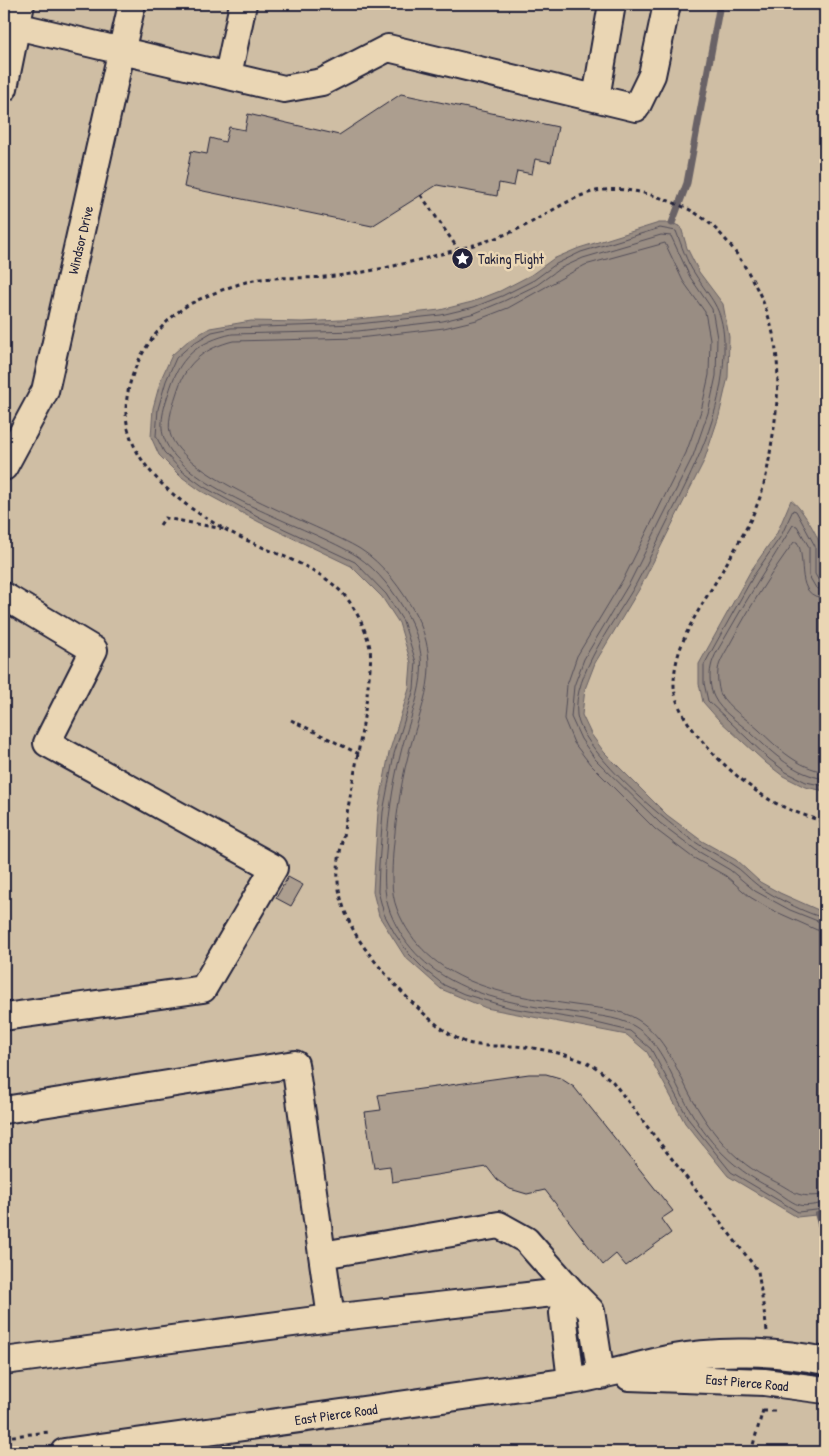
<svg xmlns="http://www.w3.org/2000/svg" width="829" height="1456" viewBox="0 0 829 1456" font-family="'Patrick Hand',sans-serif">
<style>
.built{fill:#cfbea4}
.water{fill:#998d83;stroke:#696266}
.lines{fill:none;stroke-linecap:round;stroke-linejoin:round}
.shore{stroke:#524d58;stroke-width:1}
.stream{stroke:#696266;stroke-width:7}
.building{fill:#ac9e8f;stroke:#22223b}
.minor-casing{stroke:#22223b;stroke-width:30}
.path{stroke:#22223b;stroke-width:3;stroke-dasharray:4 4;stroke-linecap:butt}
.minor{stroke:#ead6b4;stroke-width:26}
.labels{text-anchor:middle;dominant-baseline:central;stroke-width:5;stroke-linejoin:round;paint-order:stroke}
.street-label{font-size:14px;fill:#22223b;stroke:#ead6b4}
.poi-label{font-size:14px;fill:#22223b;stroke:#ead6b4;text-anchor:start}
</style>
<rect width="100%" height="100%" fill="#decbad"/>
<filter id="ink" filterUnits="userSpaceOnUse"><feTurbulence type="fractalNoise" baseFrequency=".02" numOctaves="2"/><feDisplacementMap in="SourceGraphic" scale="10" xChannelSelector="R" yChannelSelector="G"/><feConvolveMatrix kernelMatrix="1 2 1 2 8 2 1 2 1" color-interpolation-filters="sRGB"/></filter>
<g filter="url(#ink)">
<!-- built -->
<path class="built" d="M4,4H825V1452H4Z"/>
<!-- water -->
<path class="water" d="M659,223H672L681,227L687,248L699,272L723,304L729,337L728,377L719,416L704,461L640,588L595,663L585,689L582,715L591,734L604,752L667,815L702,841L736,860L760,882L780,893L825,913V1214L797,1217L728,1176L685,1123L647,1052L627,1035L486,1008L441,989L405,957L379,916L373,892L378,812L389,753L409,689L411,663L399,623L382,597L351,566L259,522L201,491L179,475L159,455L151,437L153,408L161,379L172,355L189,340L210,328L251,321L303,322L358,319L440,310L472,302L500,291L531,275L553,259L579,248Z
M791,500C800,506 818,534 820,546C823,559 819,571 825,584V791L805,787L783,776L766,763L718,719L703,702L699,684V664L750,572L777,533Z"/>
<g class="lines">
<!-- shore -->
<path class="shore" d="M825,584L820,583L815,574V546L796,511L793,510L781,536L754,575L716,643L704,665V683L708,701L769,759L786,772L806,782L825,786
M825,591L816,588L809,576V547L797,526L793,525C771,562 747,598 726,636C721,645 713,656 711,667C709,675 710,689 714,697C721,712 740,723 752,734C775,755 794,774 825,779
M825,598C793,597 808,560 797,542H794C770,574 750,607 731,642C727,650 719,661 718,670C717,677 718,686 720,693C727,707 747,719 759,730C779,749 797,767 825,772
M825,918C809,915 769,895 756,884C748,878 742,870 733,865C719,855 703,848 689,838C661,817 582,751 577,715C572,675 617,618 636,584C649,561 659,537 671,514C699,459 726,404 724,340C722,306 711,300 695,274C686,261 682,246 676,231L660,228L581,252L556,264L534,280L502,296L474,307L441,315L358,324L231,328L212,332L192,344L176,358L166,381L158,409L156,436L164,452L182,471L204,487L261,518L355,562L386,594L403,621L416,662L414,689L394,754L383,812L379,865L378,891L384,914L395,934L409,954L426,971L444,985L464,994L511,1008L584,1020L630,1031L651,1049L689,1120L731,1172L798,1212L825,1209
M825,924L790,910L755,891L730,870L696,850L660,823L595,759L581,739L571,717L574,686L584,659L630,582L693,456L708,413L716,376L717,338L712,309L690,277L671,236L661,235L583,258L559,269L537,285L504,301L475,313L443,321L358,331L232,334C201,341 181,355 171,386C166,401 158,422 164,438C182,490 312,527 357,556C378,570 396,594 408,616C437,670 412,704 400,756C392,788 388,820 386,853C384,873 383,893 390,912C420,988 498,1002 570,1012C589,1015 617,1016 634,1026C659,1041 669,1070 682,1095C702,1136 730,1168 771,1188C780,1193 790,1202 799,1205C806,1207 818,1204 825,1203
M825,931L817,930L770,909L750,897L726,876L692,857L655,829L590,764L574,743L564,719L567,685L577,656L624,578L686,453L701,411L709,375L710,339L705,312L683,281L665,243L585,265L508,308L477,320L444,328L359,338L233,341C206,348 187,361 178,389C174,402 167,419 170,433C181,478 321,525 360,549C383,563 402,590 415,613C444,668 421,703 408,756C400,787 396,820 393,852C392,871 390,891 397,909C427,984 505,995 575,1005C595,1008 622,1009 638,1020C665,1037 675,1066 689,1093C708,1129 734,1163 772,1180C798,1193 794,1198 825,1195"/>
<!-- stream -->
<path class="stream" d="M672,223L687,183L720,4
M818,1215L825,1240"/>
</g>
<!-- building -->
<path class="building" d="M401,94L558,127L551,162L535,159L532,174L517,171L514,186L499,183L497,196L437,185L372,226L184,187L191,151L207,154L210,138L225,142L229,127L245,130L248,114L339,135Z
M288,877L303,885L291,906L276,898Z
M529,1074H546L560,1078L574,1087L673,1211L661,1219L671,1233L626,1266L616,1254L603,1265L545,1190L527,1194L510,1189L497,1180L487,1167L392,1182L390,1166L374,1168L365,1112L381,1110L378,1095Z"/>
<g class="lines">
<defs>
<path id="minor" d="M16,26L284,89L322,82L388,48L636,108L652,75L667,4
M228,75L243,4
M4,88L21,4
M596,98L612,4
M4,467L45,391L132,4
M4,596L94,650L47,743L274,868L203,989L4,1017
M4,1110L295,1064L331,1318
M4,1361L331,1318L571,1291L526,1240L499,1225L322,1255
M629,1377L764,1382L825,1390
M571,1381L563,1313L571,1291L591,1311L601,1376
M64,1452L571,1381C604,1376 635,1366 668,1359C718,1349 776,1351 825,1361"/>
</defs>
<!-- minor casing -->
<use href="#minor" class="minor-casing"/>
<!-- path -->
<path class="path" d="M421,195L458,249
M160,525L165,518L224,529
M291,720L359,754
M767,1331L758,1271L613,1082C607,1077 601,1071 595,1067C572,1054 540,1048 515,1046C499,1046 483,1047 468,1043C436,1034 376,967 358,938C348,922 340,901 338,882C337,867 340,851 343,836C351,789 361,743 367,696C368,681 372,663 370,648C366,628 352,600 336,587C313,566 281,556 253,543C203,521 129,475 126,414C125,372 152,328 188,305C204,296 236,284 254,280C277,276 302,279 325,277C361,274 396,266 430,257C456,250 484,243 509,233C535,223 557,205 583,195C615,182 656,194 686,208C721,224 745,263 761,297C783,347 780,394 771,447C768,467 765,486 757,505C747,530 732,554 718,578C699,610 673,646 674,686C675,725 739,782 770,800C787,810 806,816 825,822
M763,1411H778
M4,1437L49,1432
M751,1452L763,1410"/>
<!-- minor -->
<use href="#minor" class="minor"/>
</g>
</g>
<!-- icons -->
<defs>
<symbol id="sight-disc" viewBox="-11 -11 22 22"><circle r="9.5" fill="#22223b" stroke="#ead6b4"/><path d="M0-6L1.8-2.2L6-1.7L2.9 1.2L3.7 5.4L0 3.3L-3.7 5.4L-2.9 1.2L-6-1.7L-1.8-2.2Z" fill="#fff"/></symbol>
</defs>
<g fill-rule="evenodd">
<use href="#sight-disc" x="450" y="246" width="25" height="25"/>
</g>
<g class="labels">
<!-- street labels -->
<g class="street-label">
<text transform="translate(80 240) rotate(-77)">Windsor Drive</text>
<text transform="translate(747 1382) rotate(5)">East Pierce Road</text>
<text transform="translate(336 1414) rotate(-8)">East Pierce Road</text>
</g>
<!-- poi labels -->
<g class="poi-label">
<text x="478" y="258">Taking Flight</text>
</g>
</g>
<!-- margin -->
<rect width="829" height="1456" fill="none" stroke="#ead6b4" stroke-width="20"/>
<rect x="10" y="10" width="809" height="1436" fill="none" stroke="#22223b" stroke-width="2" filter="url(#ink)"/>
</svg>
